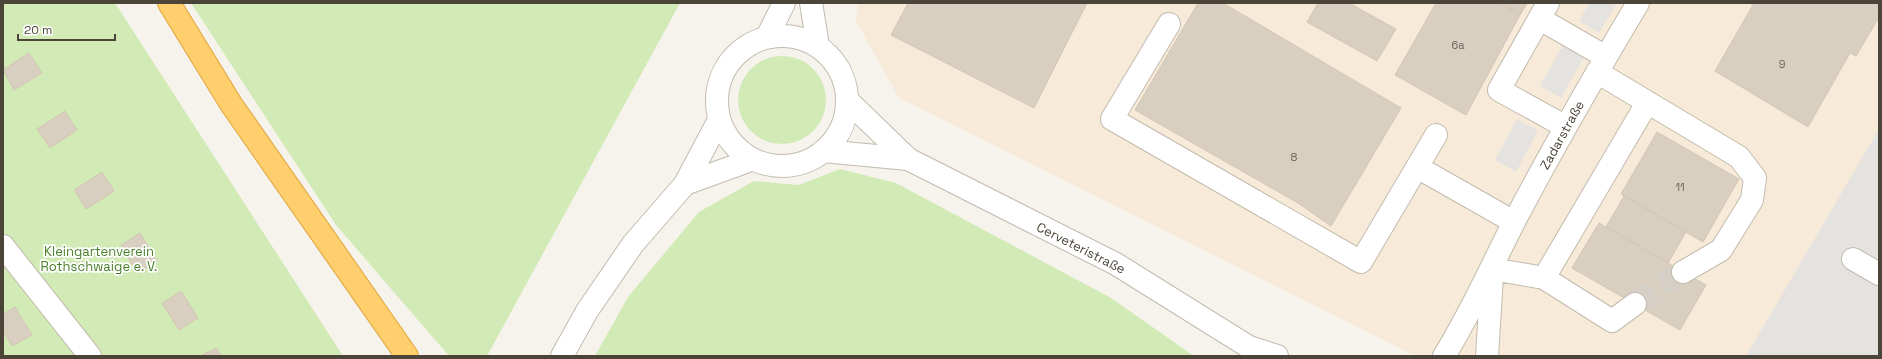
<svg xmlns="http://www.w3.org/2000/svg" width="1882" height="359" viewBox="0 0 1882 359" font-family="'Space Grotesk',sans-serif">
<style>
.commercial{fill:#f7ead8}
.green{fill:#d2eab5}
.parking{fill:#e5e3e0}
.building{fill:#d8cfc1;stroke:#d3c7b4}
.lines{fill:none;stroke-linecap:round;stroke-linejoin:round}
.minor-tunnel{stroke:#d4d0c8;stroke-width:22;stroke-dasharray:22 11;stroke-linecap:butt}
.minor-casing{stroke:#c2bbae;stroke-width:24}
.highway-casing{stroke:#e0a43c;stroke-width:24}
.minor{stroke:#fff;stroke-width:22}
.highway{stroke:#ffcf6e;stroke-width:22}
.labels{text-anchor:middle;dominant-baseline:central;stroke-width:3.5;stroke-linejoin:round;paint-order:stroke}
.number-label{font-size:11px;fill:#6e675b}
.street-label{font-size:13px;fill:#4b4439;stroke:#fff}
.park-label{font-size:13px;fill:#4a7f2a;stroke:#fff}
</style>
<rect width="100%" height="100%" fill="#f6f3ec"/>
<!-- commercial -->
<path class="commercial" d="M858,3H1879V356H1415L899,98L856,21Z"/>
<!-- green -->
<path class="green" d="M3,3H115L343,356H3Z
M191,3H680L487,356H449L336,225Z
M738 100a44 44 0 1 1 88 0a44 44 0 1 1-88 0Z
M840,169L896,183L1111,298L1194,356H595L628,297L699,212L754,181L799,185Z"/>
<!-- parking -->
<path class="parking" d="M1589,3H1617L1599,33L1579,21Z
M1563,45L1584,57L1561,98L1540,86Z
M1517,119L1538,131L1516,172L1495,160Z
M1879,129V356H1746Z"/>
<!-- building -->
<path class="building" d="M908,3H1087L1034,108L891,35Z
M1198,3H1223L1401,108L1331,226L1298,203L1135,110Z
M1318,3H1349L1396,29L1377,61L1307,22Z
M1436,3H1500L1520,15L1466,115L1395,75Z
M1500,3H1527L1520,15Z
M1750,3H1879V17L1856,56L1850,53L1808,127L1715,71L1753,5Z
M29,53L42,73L14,90L3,70Z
M65,111L77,130L50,148L37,129Z
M1657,132L1739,179L1703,242L1621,194Z
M102,172L114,191L86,209L74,190Z
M1624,196L1686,232L1668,263L1606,227Z
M1599,223L1706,285L1680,330L1572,268Z
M140,233L157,261L137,273L121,245Z
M181,291L198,318L179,330L162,303Z
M15,307L32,335L12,346L3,331V314Z
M217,348L221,356H200Z"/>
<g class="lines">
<!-- minor-tunnel -->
<path class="minor-tunnel" d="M1635,304L1683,272"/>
<defs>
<path id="minor" d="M811,3L818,46
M1548,3L1499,90L1566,127
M1540,19L1606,57
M1169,24L1112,119L1361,262L1436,135
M717 101a65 65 0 1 1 130 0a65 65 0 1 1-130 0Z
M767,37L784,3
M1597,72L1739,157L1755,178L1752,200L1721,250L1683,272
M847,100L908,159L1116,264L1249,347L1277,356
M823,151L908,159
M1417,167L1514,222
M685,184L751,160
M3,246L90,356
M1853,259L1879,274
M1492,269L1544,278L1612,321L1635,304
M1544,278L1647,103
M562,356L587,311L633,244L685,184L719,120
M1444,356C1471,313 1491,267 1514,222C1553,147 1595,75 1638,3
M1487,356L1492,276"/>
<path id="highway" d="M169,3L231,104L407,356"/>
</defs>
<!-- minor casing -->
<use href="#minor" class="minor-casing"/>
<!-- highway casing -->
<use href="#highway" class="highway-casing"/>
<!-- minor -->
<use href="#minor" class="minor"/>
<!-- highway -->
<use href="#highway" class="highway"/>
</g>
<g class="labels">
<!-- number labels -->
<g class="number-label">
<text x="1458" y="45">6a</text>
<text x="1782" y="64">9</text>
<text x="1294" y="157">8</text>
<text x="1680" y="187">11</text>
</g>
<!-- street labels -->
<g class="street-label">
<text transform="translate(1562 135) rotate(-61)">Zadarstraße</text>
<text transform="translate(1081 248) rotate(27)">Cerveteristraße</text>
</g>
<!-- park labels -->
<g class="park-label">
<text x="99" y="251">Kleingartenverein<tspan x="99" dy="15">Rothschwaige e. V.</tspan></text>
</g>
</g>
<!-- border -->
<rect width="1882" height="359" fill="none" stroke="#4b4439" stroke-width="8"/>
<!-- scale -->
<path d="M18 34v6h97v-6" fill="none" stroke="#4b4439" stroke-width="2"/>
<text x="24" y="34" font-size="12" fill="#4b4439" stroke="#ffffff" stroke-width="3" paint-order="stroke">20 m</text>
</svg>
